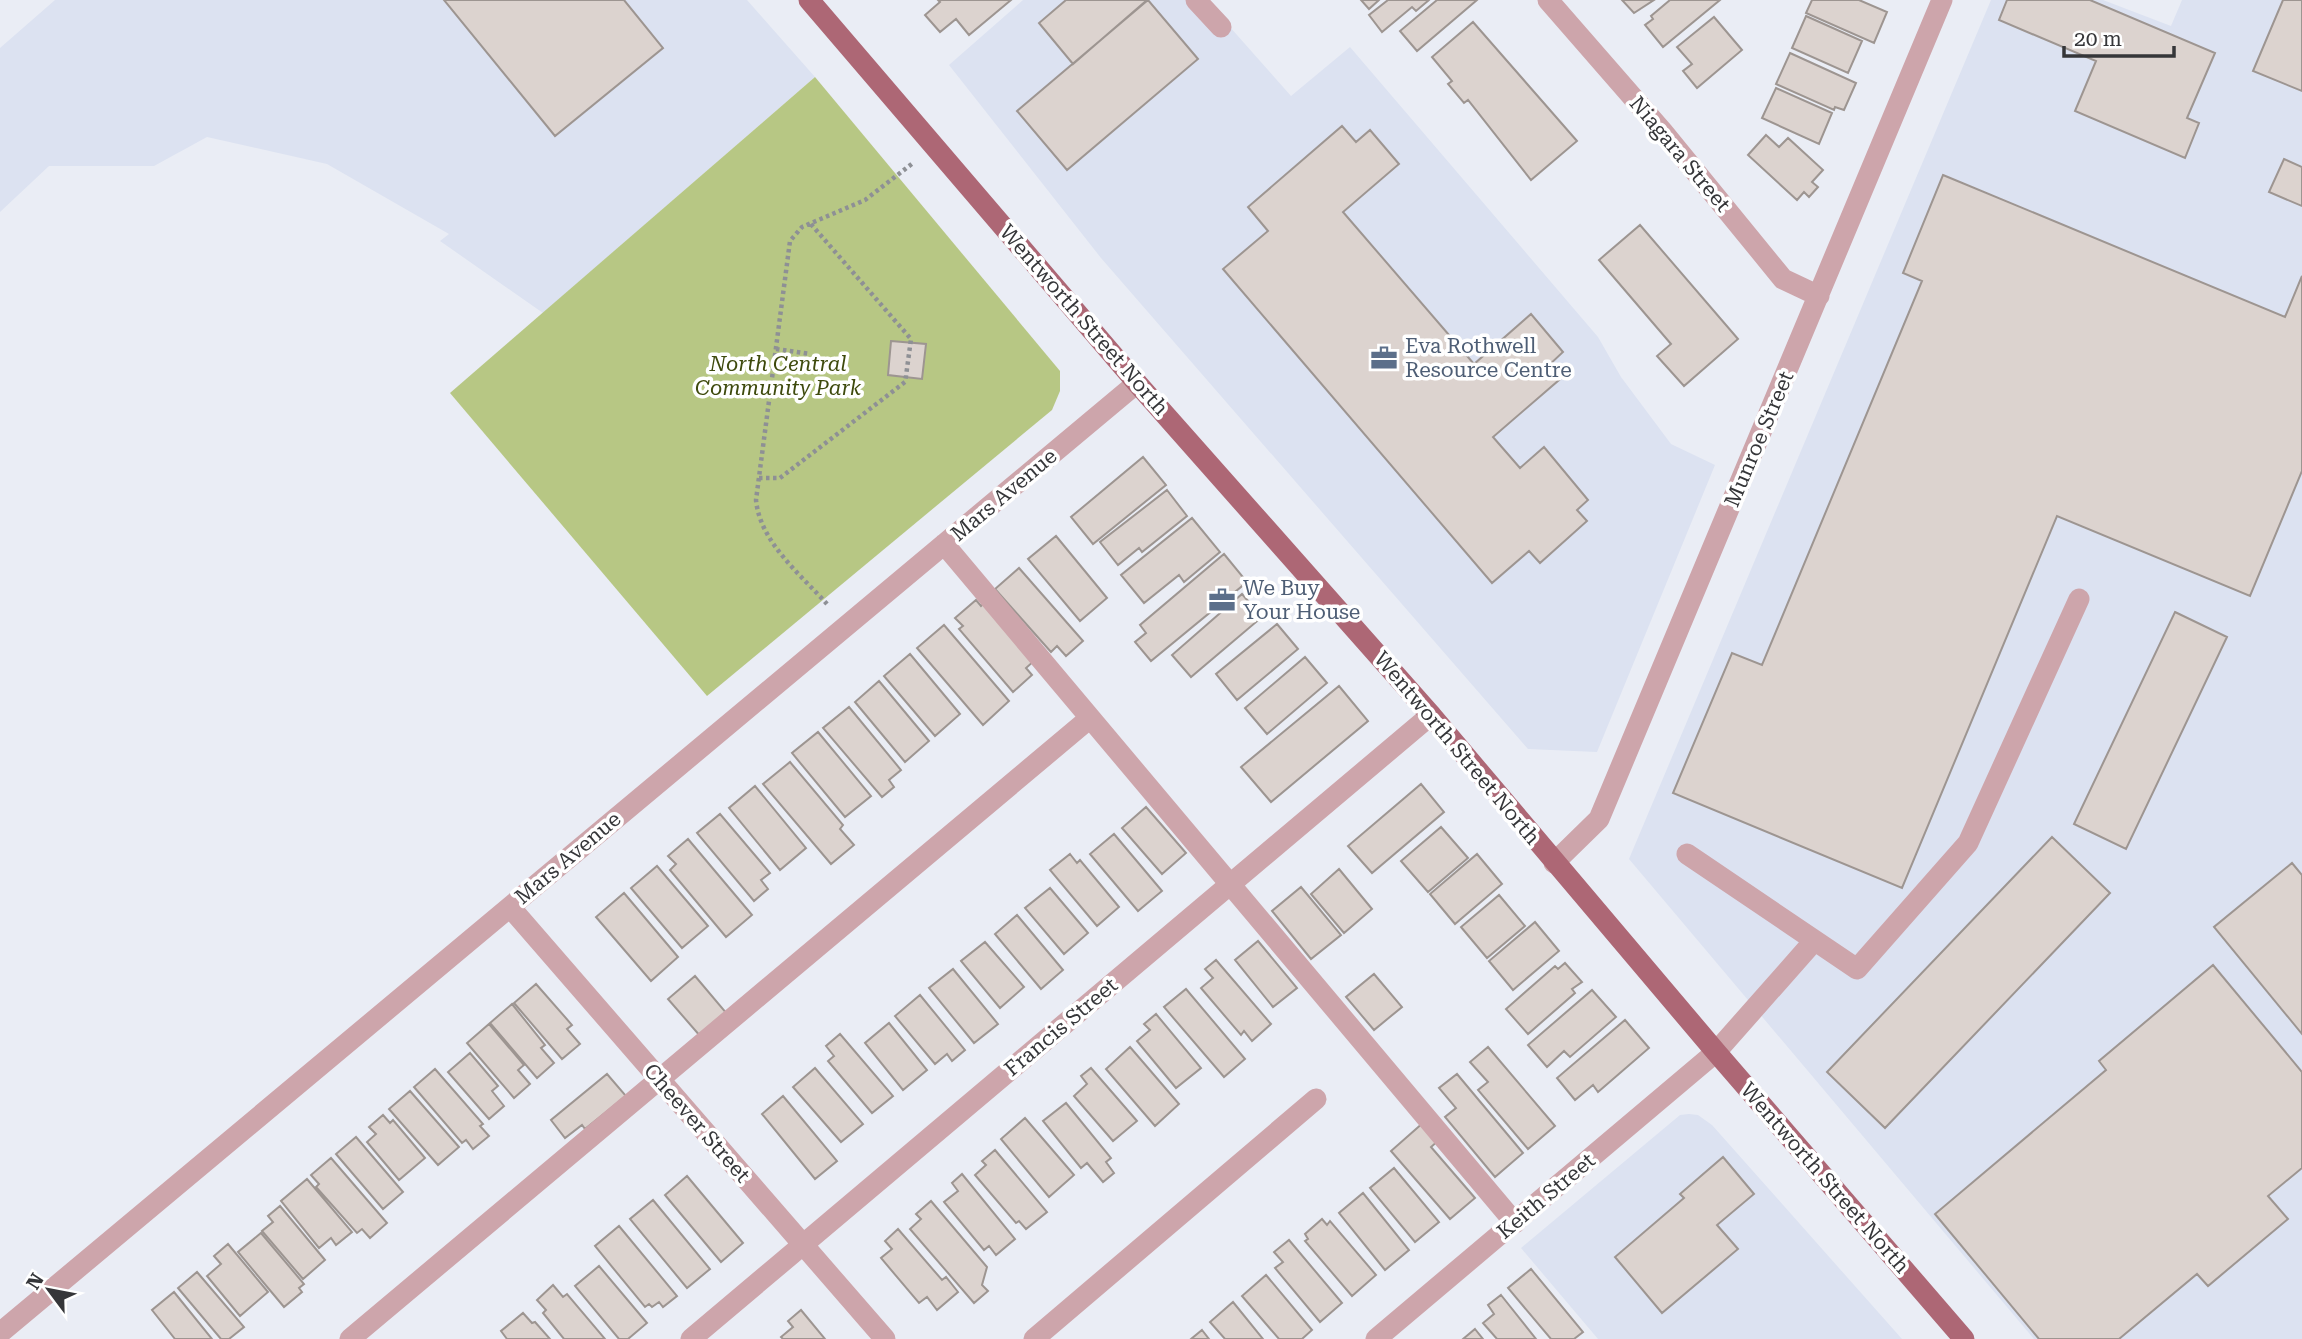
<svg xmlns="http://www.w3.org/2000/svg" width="2302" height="1339" viewBox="0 0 2302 1339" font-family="'Roboto Serif',serif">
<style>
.built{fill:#dce2f1}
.green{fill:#b7c784}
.building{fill:#dcd3cf;stroke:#9d9591;stroke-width:2}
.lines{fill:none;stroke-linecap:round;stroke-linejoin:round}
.path{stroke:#8e9095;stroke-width:4.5;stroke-dasharray:3.5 3.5;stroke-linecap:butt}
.minor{stroke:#cda5ab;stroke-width:21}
.major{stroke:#ad6775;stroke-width:21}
.labels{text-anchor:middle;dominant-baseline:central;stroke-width:7;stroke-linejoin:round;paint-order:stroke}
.street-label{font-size:21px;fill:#353639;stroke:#fff}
.service-label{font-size:21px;fill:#4e5e75;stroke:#fff;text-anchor:start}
.park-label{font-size:21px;font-style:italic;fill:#3e4a0d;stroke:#fff}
</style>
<rect width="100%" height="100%" fill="#eaedf5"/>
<!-- built -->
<path class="built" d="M55,0H747L815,77L543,313L440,241L449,234L327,164L207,137L154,166H49L0,212V48Z
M1023,0H1206L1291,96L1350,47L1598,337L1621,377L1671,444L1715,465L1597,752L1528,749L1101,258L949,65Z
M1991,0H2103L2171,26L2182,0H2302V1339H2034L1629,859Z
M1689,1114L1698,1115L1712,1125L1902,1339H1598L1521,1248L1680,1115Z"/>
<!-- green -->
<path class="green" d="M815,77L1060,371V391L1052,410L707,696L450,393Z"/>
<!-- building -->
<path class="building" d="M444,0H624L663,48L555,136Z
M938,0H1011L969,35L956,19L940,32L925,15L940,2Z
M1066,0H1147L1073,64L1039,23Z
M1148,0L1198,59L1067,170L1017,111Z
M1361,0H1379L1369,9Z
M1388,0H1429L1416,11L1412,7L1382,32L1369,15Z
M1437,0H1477L1417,51L1400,31Z
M1622,0H1654L1634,13Z
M1670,0H1720L1663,47L1645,25L1653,19L1651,16Z
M1812,0H1859L1887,12L1874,43L1806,13Z
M2007,0H2090L2215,53L2187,118L2199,123L2185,158L2075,111L2096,61L1999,20Z
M2283,0H2302V91L2253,71Z
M1806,16L1862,41L1848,73L1792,48Z
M1714,17L1742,50L1697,88L1683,71L1692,64L1677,47Z
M1473,22L1577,141L1531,180L1468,100L1464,103L1448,84L1452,81L1432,57Z
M1790,53L1856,83L1844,110L1835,107L1834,110L1776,84Z
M1776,88L1832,113L1819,144L1762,118Z
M1342,126L1356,142L1370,130L1399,164L1343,212L1474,364L1531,314L1563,352L1548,366L1559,380L1493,437L1520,468L1544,447L1588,500L1577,510L1587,521L1540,563L1529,551L1492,583L1223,269L1268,231L1248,207Z
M1766,135L1779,147L1788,138L1823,170L1812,182L1818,187L1809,197L1804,192L1797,200L1748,155Z
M2284,159L2302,167V206L2269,192Z
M1943,175L2285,317L2302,276V471L2250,596L2057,516L1902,888L1673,793L1732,653L1762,665L1922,281L1903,273Z
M1640,225L1738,339L1684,386L1657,356L1671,344L1599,260Z
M891,341L926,344L922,379L888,375Z
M1143,457L1166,485L1093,544L1071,517Z
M1167,490L1187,516L1142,552L1139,548L1118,565L1100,542Z
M1192,518L1220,552L1184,582L1179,575L1144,603L1121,575Z
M1056,536L1107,598L1080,621L1028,559Z
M1224,554L1247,582L1151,661L1135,642L1146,633L1140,625Z
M1019,568L1083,641L1066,656L1057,646L1051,652L995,589Z
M1242,594L1262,617L1191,677L1172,655Z
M976,600L981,606L985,602L1035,660L1026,668L1032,675L1013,692L959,629L963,626L955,618Z
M2175,612L2227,637L2126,849L2074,824Z
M1277,624L1298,649L1237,700L1216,674Z
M944,625L1009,701L983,725L917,648Z
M910,654L960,714L935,736L884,676Z
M1305,657L1327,683L1267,734L1245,708Z
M879,681L929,741L905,762L855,702Z
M1339,686L1368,721L1271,802L1241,767Z
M849,707L901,770L889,780L894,787L882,797L823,728Z
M818,732L871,796L845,817L792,753Z
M790,762L843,825L840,829L854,845L831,864L763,784Z
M1421,784L1444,812L1372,873L1348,846Z
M755,786L806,848L780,870L729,808Z
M1146,807L1186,853L1162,874L1122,828Z
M720,814L770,873L761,880L768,889L754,901L697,833Z
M1441,827L1468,858L1428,892L1401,861Z
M1114,834L1162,891L1138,911L1090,854Z
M2052,837L2110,893L1885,1128L1827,1072Z
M688,839L752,915L726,937L670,870L676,864L668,856Z
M1070,854L1077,863L1080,860L1119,907L1097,926L1050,870Z
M1477,854L1502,884L1455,924L1430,894Z
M2292,863L2302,875V1034L2214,927Z
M657,866L708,926L682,948L631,888Z
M1339,869L1372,909L1344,933L1311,894Z
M1301,887L1341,935L1311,959L1272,911Z
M1050,888L1088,933L1064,954L1025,908Z
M624,893L678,957L651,981L596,917Z
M1499,895L1525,926L1487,958L1461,927Z
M1017,915L1063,970L1041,989L995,934Z
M1535,922L1559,951L1513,990L1489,961Z
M1258,941L1297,988L1273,1007L1235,960Z
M985,942L1024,987L1000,1008L961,961Z
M1216,960L1271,1024L1252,1041L1244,1031L1241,1035L1201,988L1213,978L1205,969Z
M1565,963L1582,982L1572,989L1575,993L1528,1034L1506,1009L1555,966L1558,969Z
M2213,965L2302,1072V1168L2268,1196L2288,1219L2208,1286L2197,1274L2119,1339H2039L1935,1214L2106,1070L2099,1061Z
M953,969L998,1024L974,1043L929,988Z
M1374,974L1402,1007L1374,1030L1346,997Z
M695,976L728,1015L701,1037L668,999Z
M536,984L572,1025L567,1029L580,1044L562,1059L514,1003Z
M1186,989L1245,1059L1224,1077L1164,1007Z
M1592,990L1616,1017L1570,1057L1564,1051L1547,1067L1528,1045Z
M920,995L965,1050L952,1061L947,1054L935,1064L895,1016Z
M512,1004L545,1045L541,1048L554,1063L537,1078L490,1023Z
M1156,1014L1201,1068L1176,1088L1137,1041L1150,1030L1144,1024Z
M1625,1020L1649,1048L1598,1092L1593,1085L1575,1100L1557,1078Z
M889,1023L927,1070L903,1090L865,1043Z
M489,1024L524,1065L518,1070L530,1084L514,1098L467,1043Z
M840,1034L893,1096L872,1113L828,1061L834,1056L826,1046Z
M1130,1047L1179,1104L1155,1126L1106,1069Z
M1488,1047L1555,1126L1528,1149L1478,1090L1488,1082L1470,1062Z
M470,1053L498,1086L492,1091L504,1106L489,1119L448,1072Z
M815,1068L863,1124L841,1142L793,1087Z
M1091,1068L1137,1121L1113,1141L1074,1096L1087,1084L1081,1076Z
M435,1069L483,1124L480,1126L489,1136L473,1149L466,1140L462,1143L414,1087Z
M607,1074L626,1096L585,1129L582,1125L565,1138L551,1120Z
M1457,1074L1523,1153L1495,1177L1445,1117L1456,1108L1439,1088Z
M410,1091L459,1147L438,1165L389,1109Z
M783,1096L837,1161L815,1179L762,1114Z
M1066,1103L1111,1158L1106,1162L1114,1173L1103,1182L1087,1163L1081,1168L1043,1121Z
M383,1115L390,1123L393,1120L425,1158L399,1180L367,1142L376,1134L369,1127Z
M1025,1118L1074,1175L1049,1197L1001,1139Z
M1424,1122L1439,1140L1431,1147L1475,1198L1450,1219L1391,1151Z
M356,1137L403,1192L383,1209L336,1154Z
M995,1150L1047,1212L1026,1229L1019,1221L1016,1223L975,1175L986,1165L982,1161Z
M1723,1157L1754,1194L1717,1225L1738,1249L1662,1313L1615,1257L1684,1198L1680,1194Z
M331,1158L387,1223L370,1238L362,1229L357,1233L316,1187L319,1184L311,1175Z
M1394,1168L1439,1222L1415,1242L1370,1188Z
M962,1174L1015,1239L996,1255L989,1246L984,1250L944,1202L958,1191L952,1183Z
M687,1176L743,1243L721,1262L665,1195Z
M307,1179L352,1232L336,1245L331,1238L319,1248L281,1201Z
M1363,1193L1409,1250L1385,1270L1339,1213Z
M653,1200L710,1269L687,1288L630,1219Z
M931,1201L987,1267L982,1285L988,1291L974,1303L910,1229L921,1219L916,1214Z
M280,1206L325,1260L303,1279L262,1231L273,1222L268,1216Z
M1322,1219L1327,1225L1330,1221L1376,1275L1352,1296L1305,1241L1308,1239L1305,1234Z
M619,1226L677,1296L663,1307L659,1302L652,1307L649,1304L645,1307L595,1246Z
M898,1229L942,1280L946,1277L958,1292L937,1310L927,1297L919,1303L881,1258L892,1249L885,1241Z
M261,1233L304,1284L299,1288L302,1292L284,1307L238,1252Z
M1289,1240L1342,1303L1320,1322L1275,1268L1283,1262L1274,1252Z
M228,1244L268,1292L240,1316L207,1276L221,1264L214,1256Z
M599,1266L647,1323L628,1339H619L575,1286Z
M1531,1269L1583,1332L1574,1339H1551L1508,1288Z
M197,1272L244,1327L229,1339H221L178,1288Z
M1266,1275L1312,1330L1302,1339H1279L1242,1296Z
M553,1285L563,1297L567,1294L605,1339H564L543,1313L546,1310L537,1300Z
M174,1292L212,1339H175L152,1310Z
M1501,1295L1536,1339H1497L1483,1323L1494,1314L1488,1305Z
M1233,1302L1263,1339H1225L1210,1322Z
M801,1310L825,1339H783L781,1337L793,1327L788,1321Z
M523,1313L532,1323L535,1322L550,1339H507L501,1331Z
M1475,1329L1483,1339H1463Z
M1202,1330L1209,1339H1191Z"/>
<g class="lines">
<!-- path -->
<path class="path" d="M776,349L810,354
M759,478H780L905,382L906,376L911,339L810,223
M827,604C800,574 760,542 756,500L790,241L802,227L865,200L913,163"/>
<!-- minor -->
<path class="minor" d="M1196,0L1221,27
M1548,0L1663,132L1783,279L1819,296
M944,544L1515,1223
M1687,854L1857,969L1968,843L2079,599
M1554,863L1599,819L1942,0
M510,907L885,1339
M0,1333L1137,383
M350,1339L1090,718
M691,1339L1431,715
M1034,1339L1316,1099
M1376,1339L1716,1052L1814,941"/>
<!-- major -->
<path class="major" d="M809,0L1137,383L1431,715L1716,1052L1964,1339"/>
</g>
<!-- icons -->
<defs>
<symbol id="office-bare" viewBox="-9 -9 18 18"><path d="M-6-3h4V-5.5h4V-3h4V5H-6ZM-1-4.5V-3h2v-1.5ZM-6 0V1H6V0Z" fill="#5c6f8a" stroke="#fff" stroke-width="2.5" paint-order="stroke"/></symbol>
</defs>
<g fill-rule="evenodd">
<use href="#office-bare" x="1365" y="339" width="38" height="38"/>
<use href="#office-bare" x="1203" y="581" width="38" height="38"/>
</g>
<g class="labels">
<!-- street labels -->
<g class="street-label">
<text transform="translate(1680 154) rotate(50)">Niagara Street</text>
<text transform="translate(1084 320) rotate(49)">Wentworth Street North</text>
<text transform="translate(1759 439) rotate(-67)">Munroe Street</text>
<text transform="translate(1004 495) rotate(-40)">Mars Avenue</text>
<text transform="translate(1457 748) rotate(50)">Wentworth Street North</text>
<text transform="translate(568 858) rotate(-40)">Mars Avenue</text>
<text transform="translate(1061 1027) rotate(-40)">Francis Street</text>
<text transform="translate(697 1123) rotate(49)">Cheever Street</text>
<text transform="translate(1825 1178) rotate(49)">Wentworth Street North</text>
<text transform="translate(1546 1196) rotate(-40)">Keith Street</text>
</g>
<!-- service labels -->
<g class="service-label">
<text x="1405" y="346">Eva Rothwell<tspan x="1405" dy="24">Resource Centre</tspan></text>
<text x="1243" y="588">We Buy<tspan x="1243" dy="24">Your House</tspan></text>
</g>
<!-- park labels -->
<g class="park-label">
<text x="778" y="364">North Central<tspan x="778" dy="24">Community Park</tspan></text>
</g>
</g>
<!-- north arrow -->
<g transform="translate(49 1290) rotate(302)" stroke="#ffffff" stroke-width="5" paint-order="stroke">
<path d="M0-5L12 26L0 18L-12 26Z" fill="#353639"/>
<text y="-10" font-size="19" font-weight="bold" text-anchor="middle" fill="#353639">N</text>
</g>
<!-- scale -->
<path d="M2064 46v10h110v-10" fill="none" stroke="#353639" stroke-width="3.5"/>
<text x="2074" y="46" font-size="21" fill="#353639" stroke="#ffffff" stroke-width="5" paint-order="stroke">20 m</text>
</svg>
